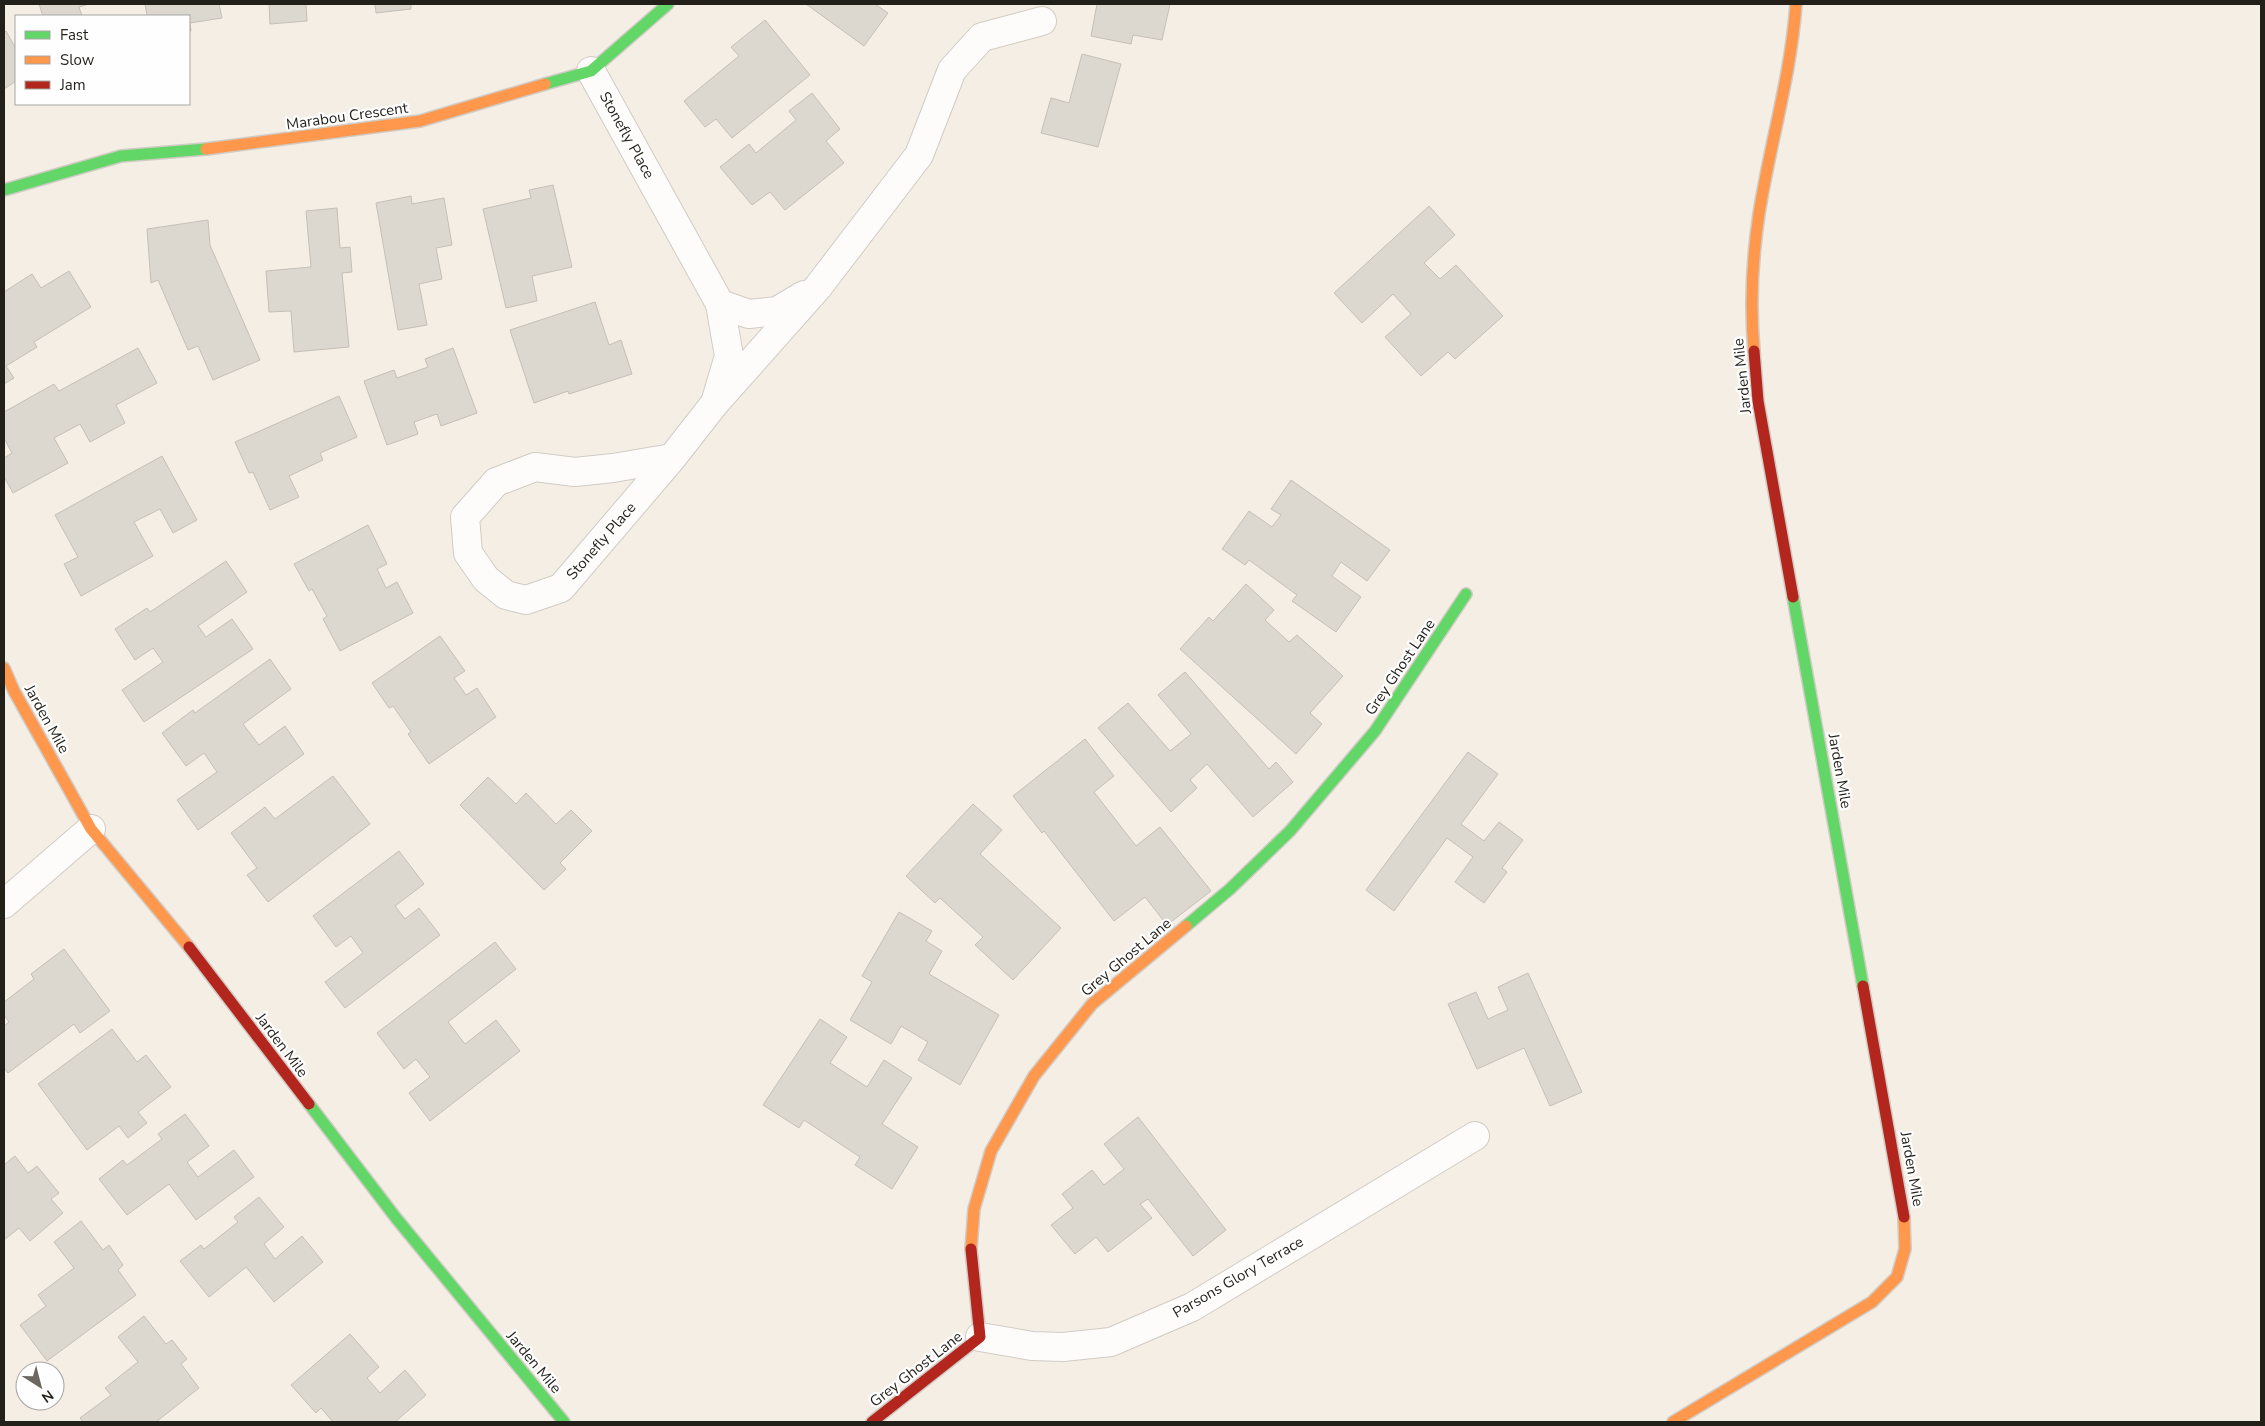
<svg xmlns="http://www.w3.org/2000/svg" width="2265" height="1426" font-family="'Nunito Sans',sans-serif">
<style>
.building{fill:#dcd7cf;stroke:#c5bfb8}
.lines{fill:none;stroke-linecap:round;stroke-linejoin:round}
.street-casing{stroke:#d0cbc4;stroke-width:30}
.fast-casing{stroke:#d0cbc4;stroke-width:14}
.slow-casing{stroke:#d0cbc4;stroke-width:14}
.jam-casing{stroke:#d0cbc4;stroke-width:14}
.street{stroke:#fefcfb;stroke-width:28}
.fast{stroke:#63d668;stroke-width:11}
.slow{stroke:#ff974d;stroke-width:11}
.jam{stroke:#b3261e;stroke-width:11}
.labels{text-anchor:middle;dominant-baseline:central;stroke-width:4.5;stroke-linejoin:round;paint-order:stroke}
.street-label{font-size:15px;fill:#231f19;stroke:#fefefe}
</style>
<rect width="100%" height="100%" fill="#f5eee5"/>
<g class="building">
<polygon points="39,4 89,4 79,7 82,16 43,16"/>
<polygon points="145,4 219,4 222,18 190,23 191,31 189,32 189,16 147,16"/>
<polygon points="269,4 306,4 307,21 270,24"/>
<polygon points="375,4 411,4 411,9 376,13"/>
<polygon points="806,4 875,4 888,13 864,46"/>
<polygon points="1097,4 1170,4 1162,40 1133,35 1131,44 1091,36"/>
<polygon points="765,20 810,75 732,138 716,119 705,127 684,101 739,56 731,47"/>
<polygon points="6,31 16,49 16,81 4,89 4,33"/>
<polygon points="1082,54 1121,64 1098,147 1041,133 1051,98 1069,103"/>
<polygon points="812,93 840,129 826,141 844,163 785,210 770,192 752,205 720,167 749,144 756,153 796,120 789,111"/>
<polygon points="553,185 572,267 532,276 537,301 506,308 483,209 531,198 529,190"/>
<polygon points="411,196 412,204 444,198 452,245 436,248 442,279 419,284 427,325 398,330 376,203"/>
<polygon points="1429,206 1455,235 1424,263 1440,279 1456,265 1503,316 1455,359 1448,352 1421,376 1385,337 1411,314 1393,294 1362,323 1334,293"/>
<polygon points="337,208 340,248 350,247 352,272 342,273 349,347 294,352 291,311 269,312 266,271 311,267 306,211"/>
<polygon points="208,220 210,245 260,360 213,380 198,346 188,350 158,280 151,283 147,229"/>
<polygon points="69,271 91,307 34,342 37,347 6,366 14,378 4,384 4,292 32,274 41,288"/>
<polygon points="595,302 609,345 621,340 632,374 569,394 568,391 534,403 510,330"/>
<polygon points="138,348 157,383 116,405 125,423 90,442 80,424 54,438 68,463 13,493 4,477 4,458 12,453 4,438 4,412 54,384 59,391"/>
<polygon points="453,348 477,413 441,426 437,414 414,422 418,434 387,445 364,381 394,370 397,378 428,367 425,359"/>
<polygon points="339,396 357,437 320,453 323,460 289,476 299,497 270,510 253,472 249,473 235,442"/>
<polygon points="162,456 197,520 173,533 160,509 134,522 153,556 81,596 64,564 78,557 55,515"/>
<polygon points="1291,480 1390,550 1367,581 1341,562 1332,576 1361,597 1336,632 1292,601 1297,595 1249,560 1245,565 1222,549 1249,511 1272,527 1281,515 1271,509"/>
<polygon points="368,525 387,564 377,569 386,588 397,582 413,613 340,651 323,619 327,616 312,589 309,591 294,564"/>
<polygon points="226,561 247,592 198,626 206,637 232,619 253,649 144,722 122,690 163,662 153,648 135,660 115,629 147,608 150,612"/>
<polygon points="1246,584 1274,610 1265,620 1289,642 1297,635 1343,676 1310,713 1322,724 1296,754 1180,649 1209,617 1213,621"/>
<polygon points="440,636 465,671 454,678 466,695 477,688 496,717 429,764 408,734 411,732 393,706 389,708 372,683"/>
<polygon points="270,659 291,689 243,724 259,745 285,726 304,754 198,830 177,800 217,772 204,753 186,766 162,733 193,710 195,713"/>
<polygon points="1185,672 1269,769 1276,762 1293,782 1253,817 1207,764 1190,780 1197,788 1171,812 1098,728 1128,703 1170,751 1191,734 1158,695"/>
<polygon points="1085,739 1114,776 1094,792 1136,846 1160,827 1211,891 1167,925 1145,897 1114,921 1044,831 1042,833 1013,796"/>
<polygon points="1468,752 1498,774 1461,824 1484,841 1499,822 1523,840 1502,868 1507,872 1484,903 1455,882 1473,857 1447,838 1394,911 1366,890"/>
<polygon points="333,776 370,824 268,902 247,875 257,868 231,833 265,807 275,819"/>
<polygon points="488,777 516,804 526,793 556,824 571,810 592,831 560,863 566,869 544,890 460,805"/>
<polygon points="973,804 1002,830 980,854 1061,928 1013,980 975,945 983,937 940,898 935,903 906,876"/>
<polygon points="399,851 424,884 395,906 405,919 419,908 440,935 345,1008 325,982 363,953 351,936 336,947 313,916"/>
<polygon points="899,912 932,931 926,941 942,951 929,974 999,1015 960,1085 918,1060 928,1042 901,1026 891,1044 850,1020 872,982 862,976"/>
<polygon points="495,942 516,969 448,1022 465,1044 496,1020 520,1051 430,1121 409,1093 430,1077 416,1059 404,1069 377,1033"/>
<polygon points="64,949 110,1011 80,1033 74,1024 8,1073 4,1068 4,1026 9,1022 4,1015 4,1002 34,979 31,974"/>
<polygon points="1528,973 1582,1092 1550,1106 1524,1048 1477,1069 1448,1004 1476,992 1488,1019 1508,1010 1498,987"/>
<polygon points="820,1019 847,1037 830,1063 867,1087 884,1060 912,1078 882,1124 918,1147 892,1189 855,1165 860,1157 804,1120 799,1128 763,1105"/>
<polygon points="112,1029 137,1062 146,1055 171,1087 138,1112 147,1123 128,1138 119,1126 87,1150 38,1084"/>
<polygon points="185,1114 209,1146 187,1162 198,1177 234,1150 254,1177 196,1220 169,1184 127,1215 99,1179 123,1160 127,1165 162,1139 158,1134"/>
<polygon points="1138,1117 1226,1230 1193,1256 1148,1199 1140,1204 1152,1218 1108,1252 1096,1237 1075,1254 1051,1225 1073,1208 1062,1194 1092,1170 1104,1185 1124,1169 1104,1144"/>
<polygon points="15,1156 28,1173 37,1166 59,1193 51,1199 63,1213 30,1241 19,1228 4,1240 4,1165"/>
<polygon points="259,1197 284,1227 264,1244 275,1259 302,1236 323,1262 274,1302 246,1267 209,1297 180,1261 201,1245 204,1249 238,1222 234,1217"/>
<polygon points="81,1221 103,1250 109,1245 123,1265 118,1270 136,1295 47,1361 20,1325 46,1306 38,1295 74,1268 54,1242"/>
<polygon points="144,1316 166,1344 172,1340 187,1359 181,1364 199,1388 156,1422 83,1422 80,1418 111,1395 105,1388 138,1362 118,1337"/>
<polygon points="350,1334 379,1367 367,1378 380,1393 405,1370 426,1395 395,1422 333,1422 321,1408 316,1413 291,1385"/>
</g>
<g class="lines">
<defs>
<g id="street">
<polyline points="591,71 720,304 749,314 777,311 804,295"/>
<polyline points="720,304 729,356 715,403 818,287 919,155 952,70 982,37 1042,21"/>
<polyline points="672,458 613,468 575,472 535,467 496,482 465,517 468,553 486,579 506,595 526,600 561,588 672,458 715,403"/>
<polyline points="4,904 91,829"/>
<polyline points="980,1337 1032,1346 1063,1347 1111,1342 1192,1307 1475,1136"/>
</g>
<g id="fast">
<polyline points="545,84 591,71 668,4"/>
<polyline points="4,190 121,156 206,149"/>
<polyline points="1793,597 1863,986"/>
<polyline points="1186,926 1230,889 1290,831 1375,731 1466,594"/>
<polyline points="309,1104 396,1218 564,1422"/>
</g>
<g id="slow">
<polyline points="206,149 420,121 545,84"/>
<path d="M1754 351C1750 305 1752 260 1759 214 1770 144 1791 75 1796 4"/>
<polyline points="4,668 14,691 91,829 189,947"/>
<polyline points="971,1249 974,1209 991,1151 1034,1076 1092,1004 1186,926"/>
<polyline points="1673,1422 1872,1302 1897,1277 1905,1249 1904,1217"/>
</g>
<g id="jam">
<polyline points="1754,351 1758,401 1793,597"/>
<polyline points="189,947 309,1104"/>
<polyline points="1863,986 1904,1217"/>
<polyline points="872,1422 980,1337 971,1249"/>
</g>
</defs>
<use href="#street" class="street-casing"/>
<use href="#fast" class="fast-casing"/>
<use href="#slow" class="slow-casing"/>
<use href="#jam" class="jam-casing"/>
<use href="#street" class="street"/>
<use href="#fast" class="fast"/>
<use href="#slow" class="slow"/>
<use href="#jam" class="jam"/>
</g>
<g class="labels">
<g class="street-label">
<text transform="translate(347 116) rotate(-8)">Marabou Crescent</text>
<text transform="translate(627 135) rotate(61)">Stonefly Place</text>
<text transform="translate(1742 376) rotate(-96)">Jarden Mile</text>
<text transform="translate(601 541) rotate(-49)">Stonefly Place</text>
<text transform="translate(1400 667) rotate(-56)">Grey Ghost Lane</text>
<text transform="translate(47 719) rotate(61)">Jarden Mile</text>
<text transform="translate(1840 771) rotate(80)">Jarden Mile</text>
<text transform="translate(1126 957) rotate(-40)">Grey Ghost Lane</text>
<text transform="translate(282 1045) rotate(53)">Jarden Mile</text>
<text transform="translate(1912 1169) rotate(80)">Jarden Mile</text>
<text transform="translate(1238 1277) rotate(-30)">Parsons Glory Terrace</text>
<text transform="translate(534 1362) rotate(50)">Jarden Mile</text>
<text transform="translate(916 1369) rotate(-38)">Grey Ghost Lane</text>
</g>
</g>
<rect width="2265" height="1426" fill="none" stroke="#231f19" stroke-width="10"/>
<rect x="15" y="15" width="175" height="90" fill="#fefefe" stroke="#a6a5a2"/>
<rect x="25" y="31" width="25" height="8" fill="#63d668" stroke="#a6a5a2"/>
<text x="60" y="40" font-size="15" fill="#231f19">Fast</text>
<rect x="25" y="56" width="25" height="8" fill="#ff974d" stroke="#a6a5a2"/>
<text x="60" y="65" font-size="15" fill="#231f19">Slow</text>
<rect x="25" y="81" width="25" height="8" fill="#b3261e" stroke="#a6a5a2"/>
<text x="60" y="90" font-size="15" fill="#231f19">Jam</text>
<g transform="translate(40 1386) rotate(144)"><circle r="24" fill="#fefefe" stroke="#a6a5a2"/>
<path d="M0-4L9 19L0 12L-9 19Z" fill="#6c6760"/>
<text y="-8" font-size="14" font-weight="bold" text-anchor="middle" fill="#231f19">N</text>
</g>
</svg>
